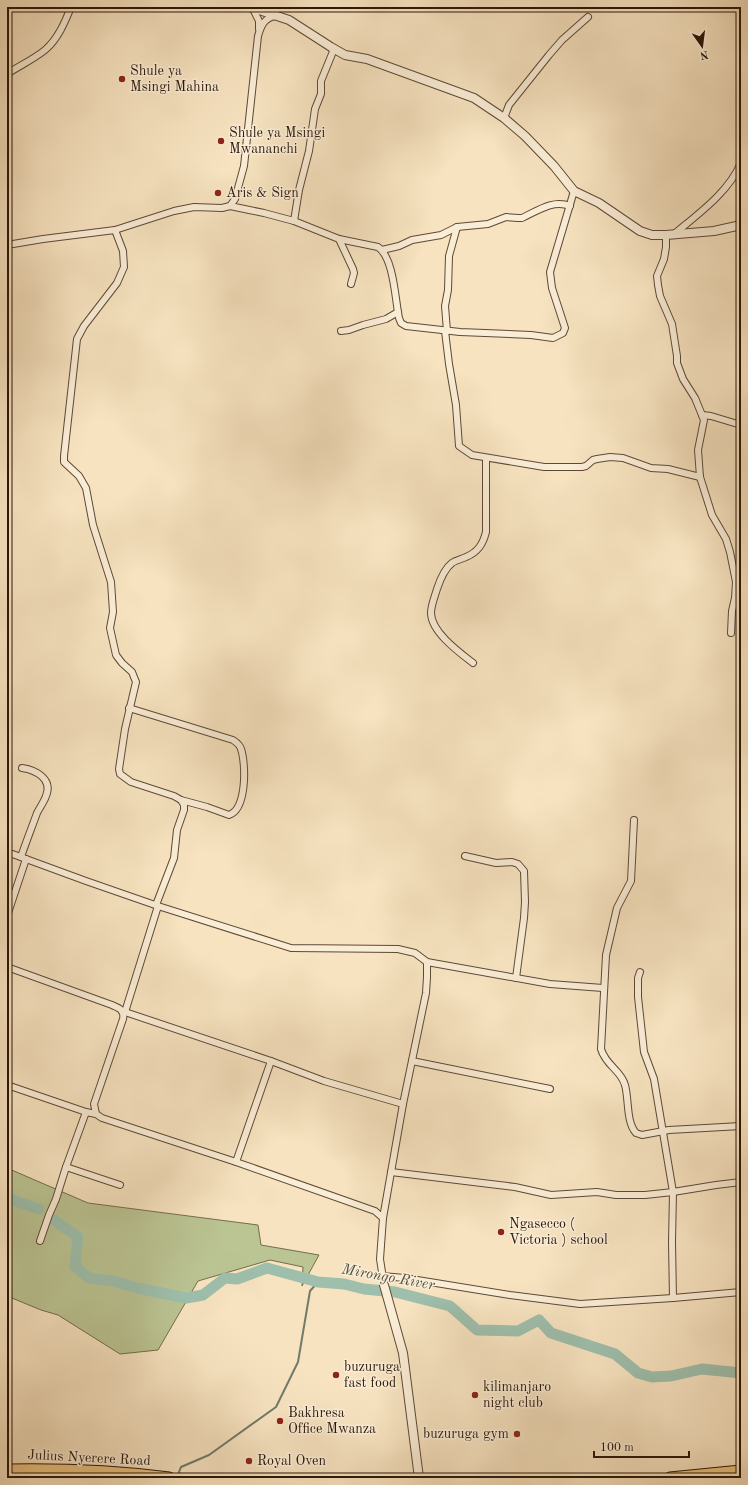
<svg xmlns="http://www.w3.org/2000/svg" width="748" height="1485" font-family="'Old Standard TT',serif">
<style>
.green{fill:#bbc493;stroke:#736d4d}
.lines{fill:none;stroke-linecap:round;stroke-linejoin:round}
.stream{stroke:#707b6a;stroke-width:2}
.river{stroke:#9ebfac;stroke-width:11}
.minor-casing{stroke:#5e4935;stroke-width:8}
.tertiary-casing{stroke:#5e4935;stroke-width:10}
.trunk-casing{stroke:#2b1607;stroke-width:13}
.minor{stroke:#faedd6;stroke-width:6}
.tertiary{stroke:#faedd6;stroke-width:8}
.trunk{stroke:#ecc280;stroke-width:11}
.poi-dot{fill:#8f2418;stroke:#faedd6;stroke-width:1.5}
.labels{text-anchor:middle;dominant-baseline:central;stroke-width:3;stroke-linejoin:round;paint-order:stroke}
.poi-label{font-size:14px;fill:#2b1607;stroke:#faedd6;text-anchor:start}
.street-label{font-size:14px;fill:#2b1607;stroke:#faedd6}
.water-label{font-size:15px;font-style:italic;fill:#535141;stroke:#faedd6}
</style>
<rect width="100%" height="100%" fill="#f7e3c0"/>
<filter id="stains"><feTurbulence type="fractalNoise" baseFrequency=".005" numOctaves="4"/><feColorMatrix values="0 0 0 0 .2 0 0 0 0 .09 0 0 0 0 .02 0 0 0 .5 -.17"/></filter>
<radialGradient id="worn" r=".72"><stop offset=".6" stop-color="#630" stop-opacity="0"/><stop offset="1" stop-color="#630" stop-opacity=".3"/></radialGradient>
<polygon class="green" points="7,1168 88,1203 258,1225 261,1245 319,1255 302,1286 303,1267 270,1260 198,1281 158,1350 120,1354 58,1315 41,1310 7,1296"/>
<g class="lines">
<g class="stream">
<polyline points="738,1461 741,1459"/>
<polyline points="182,1478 179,1472 181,1467 209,1455 276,1407 298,1362 310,1291 318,1282"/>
</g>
<g class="river">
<polyline points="7,1197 18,1202 39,1209"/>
<polyline points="54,1220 78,1237 75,1266 89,1278 113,1281 137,1288 186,1298 203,1295 225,1278 237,1279 267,1268 318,1282 344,1284 364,1289 395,1292 450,1306 477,1330 518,1331 539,1320 551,1333 615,1354 638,1373 652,1377 671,1376 702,1369 741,1373"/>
</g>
<defs>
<g id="minor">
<polyline points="252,7 259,21 259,29"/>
<path d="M7 74C19 66 34 59 45 50 58 39 65 22 71 7"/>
<polyline points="504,118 509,105 549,55 562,40 588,17"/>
<path d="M230 206 264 213 294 221 339 239 378 247C394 258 395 299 399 318L401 323 406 326 460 332 531 335 553 338 563 333 565 328 552 288 550 272 574 191"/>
<polyline points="294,221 299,190 309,151 315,109 321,94 321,81 334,49"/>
<polyline points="115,230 123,251 124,267 117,283 84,326 77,339 64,456 64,462 79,476 86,488 93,525 111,582 113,612 110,628 116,655 122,663 132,672 136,682 125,729 119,769 120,774 131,782 174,796 181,800 184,805 184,810 177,830 174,858 156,905"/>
<polyline points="666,235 666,247 664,259 657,276 658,285 660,296 672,324 677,356 677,363 683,379 695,398 704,420 698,450 700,477 712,515 726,539 730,552 736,582 735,598 732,611 731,633"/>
<path d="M673 235C698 214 728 193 741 163"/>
<polyline points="339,239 353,269 354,273 351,284"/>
<path d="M7 245 43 239 115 230 174 211 194 207 222 208 230 206 235 199 244 166 258 36C261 26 264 18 275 16"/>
<path d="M382 250 399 246 412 240 441 235 457 227 488 224 506 217 518 218H522C537 211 553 199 570 206"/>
<polyline points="341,331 349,330 363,325 386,319 398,312"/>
<polyline points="445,331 449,364 456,405 459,446 472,455 544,467 582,467 586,466 593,460 597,459 610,457 623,458 651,468 668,469 700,477"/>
<polyline points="447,331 445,306 448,290 449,256 457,227"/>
<polyline points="702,415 711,416 741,425"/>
<path d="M473 663C460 653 431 632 431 613 431 605 435 596 437 589 440 580 444 569 452 563 456 560 462 559 466 557 478 552 483 544 486 532V458"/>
<path d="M129 708 233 740C236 742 240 745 241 749 246 764 247 809 229 815L207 807 181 800"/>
<path d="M634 820 631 881 617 908 606 955 601 1049C606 1066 621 1070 625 1085 629 1099 626 1122 636 1133L642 1135 669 1130 741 1126"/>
<polyline points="7,852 86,881 158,906 291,948 398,949 415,953 427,962 427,977 426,993 403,1104 383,1218"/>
<polyline points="465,856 496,863 512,862 518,864 524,871 525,902 524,918 516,978"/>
<path d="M21 857C26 842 32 827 37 813 40 807 44 802 46 796 53 779 36 770 22 768"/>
<polyline points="7,916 26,859"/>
<polyline points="427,962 550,984 603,988"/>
<path d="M7 967 112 1005C119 1008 125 1010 123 1019L94 1104 96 1114 102 1118 236 1162 375 1211 383 1218 380 1259 384 1285"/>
<polyline points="640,972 638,978 638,997 644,1052 654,1079 673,1192 672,1242 673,1298"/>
<polyline points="122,1011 271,1061 324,1081 403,1104"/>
<polyline points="125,1012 158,906"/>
<polyline points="412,1061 550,1089"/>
<polyline points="7,1085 86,1112 96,1114"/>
<polyline points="236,1162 271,1061"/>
<polyline points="66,1167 120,1185"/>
<polyline points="391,1172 515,1187 551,1195 597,1192 616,1195 645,1195 673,1192 716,1185 741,1182"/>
<polyline points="40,1241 49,1215 56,1199 66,1167 86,1112"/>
<polyline points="382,1276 405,1278 510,1295 580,1304 673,1298 741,1292"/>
</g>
<g id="tertiary">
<polyline points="250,7 289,20 331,47 345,55 367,59 474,98 504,118 525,136 554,166 574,191 599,203 640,231 652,235 666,235 714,231 741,225"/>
<polyline points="384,1285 403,1353 419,1478"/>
</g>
<g id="trunk">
<path d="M7 1470C62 1469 115 1471 169 1478"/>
<polyline points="670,1478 741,1471"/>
</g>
</defs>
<use href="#minor" class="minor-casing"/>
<use href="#tertiary" class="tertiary-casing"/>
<use href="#trunk" class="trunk-casing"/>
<use href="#minor" class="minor"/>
<use href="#tertiary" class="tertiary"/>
<use href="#trunk" class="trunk"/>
</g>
<g class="poi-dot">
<circle cx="122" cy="79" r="4"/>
<circle cx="221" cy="141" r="4"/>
<circle cx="218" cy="193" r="4"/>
<circle cx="501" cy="1232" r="4"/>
<circle cx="336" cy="1375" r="4"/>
<circle cx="475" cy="1395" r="4"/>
<circle cx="280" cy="1421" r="4"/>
<circle cx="517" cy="1434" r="4"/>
<circle cx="249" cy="1461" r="4"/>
</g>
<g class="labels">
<g class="poi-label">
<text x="130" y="71">Shule ya<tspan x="130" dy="16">Msingi Mahina</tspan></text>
<text x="229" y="133">Shule ya Msingi<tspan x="229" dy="16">Mwananchi</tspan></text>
<text x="226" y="193">Aris &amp; Sign</text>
<text x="509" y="1224">Ngasecco (<tspan x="509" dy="16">Victoria ) school</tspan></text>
<text x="344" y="1367">buzuruga<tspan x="344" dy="16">fast food</tspan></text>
<text x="483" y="1387">kilimanjaro<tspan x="483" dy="16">night club</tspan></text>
<text x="288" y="1413">Bakhresa<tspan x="288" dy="16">Office Mwanza</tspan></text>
<text x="509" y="1434" text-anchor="end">buzuruga gym</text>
<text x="257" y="1461">Royal Oven</text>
</g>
<g class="street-label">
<text transform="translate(89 1458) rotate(3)">Julius Nyerere Road</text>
</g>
<g class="water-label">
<text transform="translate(388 1278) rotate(10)">Mirongo River</text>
</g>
</g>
<rect width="748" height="1485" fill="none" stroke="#f7e3c0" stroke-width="24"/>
<rect x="8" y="8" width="732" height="1469" fill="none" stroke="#2b1607" stroke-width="2"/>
<rect x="12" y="12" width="724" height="1461" fill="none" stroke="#2b1607"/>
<g transform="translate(702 46) rotate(166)" stroke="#faedd6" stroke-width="3" paint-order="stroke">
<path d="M0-3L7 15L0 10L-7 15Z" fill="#2b1607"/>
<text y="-6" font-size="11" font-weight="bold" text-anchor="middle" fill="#2b1607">N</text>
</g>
<path d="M594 1451v6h95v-6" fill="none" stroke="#2b1607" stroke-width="2"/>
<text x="600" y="1451" font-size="12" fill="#2b1607" stroke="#faedd6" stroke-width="3" paint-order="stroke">100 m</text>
<rect width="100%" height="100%" filter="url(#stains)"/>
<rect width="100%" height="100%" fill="url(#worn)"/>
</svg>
